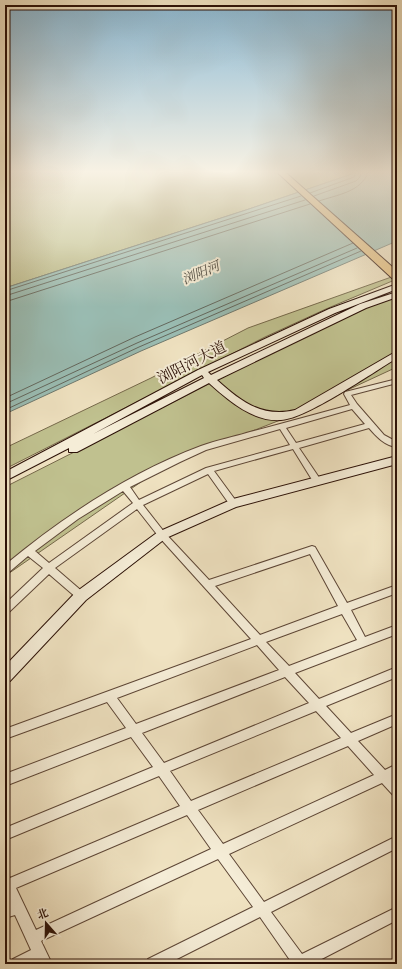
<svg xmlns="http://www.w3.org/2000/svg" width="402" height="969" font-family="'Libre Bodoni','Noto Serif SC',serif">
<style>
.green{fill:#c0c18f;stroke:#76694b}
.water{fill:#9abeb5;stroke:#6e796f}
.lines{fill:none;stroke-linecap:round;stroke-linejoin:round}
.shore{stroke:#63685e;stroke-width:1}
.street-casing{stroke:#5d4636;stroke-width:2}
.secondary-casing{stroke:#2c1107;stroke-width:2}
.highway-casing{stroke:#2c1107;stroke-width:2}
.street{fill:#f5edd7;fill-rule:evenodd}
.secondary{fill:#f5edd7;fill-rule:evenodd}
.highway{fill:#e8c281;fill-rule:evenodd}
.labels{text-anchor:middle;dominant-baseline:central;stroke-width:4;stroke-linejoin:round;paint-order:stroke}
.far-water-label{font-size:13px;font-style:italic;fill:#524e44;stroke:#f5edd7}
.street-label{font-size:15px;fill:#2c1107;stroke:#f5edd7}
</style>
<rect width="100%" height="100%" fill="#f0e3c2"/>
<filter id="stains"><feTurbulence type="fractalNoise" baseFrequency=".005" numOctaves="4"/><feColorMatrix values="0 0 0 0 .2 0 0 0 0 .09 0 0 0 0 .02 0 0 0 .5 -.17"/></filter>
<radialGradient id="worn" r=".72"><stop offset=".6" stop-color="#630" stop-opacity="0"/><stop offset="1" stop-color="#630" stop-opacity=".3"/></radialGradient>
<g class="green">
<polygon points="5,172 358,172 249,209 5,288"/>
<polygon points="397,275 397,279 326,309 265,337 5,469 5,448 151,378 248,328"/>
<polygon points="397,296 397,367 298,413 164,466 5,576 5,487 363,306"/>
</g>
<polygon class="water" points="358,172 397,172 397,241 141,351 5,414 5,288 249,209"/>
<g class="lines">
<g class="shore">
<polyline points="310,193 354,177 356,172"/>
<polyline points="314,196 356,181 360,177 361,172"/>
<path d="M319 201C336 195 362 192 368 172"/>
<polyline points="5,291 301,196"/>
<polyline points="5,296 305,200"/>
<polyline points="5,302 310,204"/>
<polyline points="5,398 135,337 353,243"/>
<polyline points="5,404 137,343 357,248"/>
<polyline points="5,410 139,347 361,251"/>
</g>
<defs>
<path id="street" d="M397 379V383L351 395 357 404 384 435 397 442V447C385 446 376 436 369 428L299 448 320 479 321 481 320 483H314L293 449 214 471 236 501 237 503 236 505H230L208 474 143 505 165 533 209 580 312 546 315 547 347 603 397 585V593L351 610 365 637 397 625V634L295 673 319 699 397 667V677L326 706 351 733 397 714V724L358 741 385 770 397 764V776L393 778 397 783V797L393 795 382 783 229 854 264 902 397 836V848L271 912 302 954 397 907V920L312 964H291L292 963 260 917 167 964H146L148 959 253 907 218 859 41 941 52 964H38L37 962 32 964H11L13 959 31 950 15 915 5 918V906L10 904 5 894V874L9 876 10 878 180 806 159 776 5 840V828L153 767 131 737 5 786V774L126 728 107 702 5 739V729L251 639 159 537 137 509 55 568 84 593 86 596 84 599 81 600 78 599 49 574 8 613 5 614V604L43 568 28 556 8 573 5 574V565C63 517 129 473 201 446 217 440 234 437 250 432 284 423 317 414 350 405L344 394 345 392ZM352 409 365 424 296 443 286 428ZM280 429 290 445 206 468 139 500 130 487 180 462 206 450ZM123 491 133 503 49 563 35 551 78 519ZM310 554 338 606 260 635 215 586ZM342 614 357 640 289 666 266 642ZM257 645 279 670 136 724 117 698ZM285 677 309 703 164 763 142 733ZM316 711 341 738 191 801 170 771ZM348 746 374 775 223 844 198 810ZM187 815 211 849 36 930 16 888Z"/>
<g id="secondary">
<path d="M397 284V289L335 313 208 372 211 375 360 304 397 292V297L366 308 217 380C240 401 262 418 295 410L397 351V358C372 373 306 419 281 420 253 422 229 401 209 383L77 452H69V448L5 481V472L198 370 329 309ZM202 375 204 378 93 434Z"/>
<polygon points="397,456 397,464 236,507 166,538 86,600 10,681 5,683 5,666 76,592 158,532 233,499"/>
</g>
<polygon id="highway" points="277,172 285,172 397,271 397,280 393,279"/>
</defs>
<use href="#street" class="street-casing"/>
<use href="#secondary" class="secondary-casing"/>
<use href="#highway" class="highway-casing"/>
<use href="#street" class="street"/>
<use href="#secondary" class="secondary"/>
<use href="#highway" class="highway"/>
</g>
<linearGradient id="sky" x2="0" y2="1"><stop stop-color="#89b8d4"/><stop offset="0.56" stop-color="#f8f2e4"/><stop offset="1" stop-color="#f8f2e4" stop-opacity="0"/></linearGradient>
<rect width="402" height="307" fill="url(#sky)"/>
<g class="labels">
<g class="far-water-label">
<text transform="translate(201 273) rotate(-23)">浏阳河</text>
</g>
<g class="street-label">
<text transform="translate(192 363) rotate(-27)">浏阳河大道</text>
</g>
</g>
<rect width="402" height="969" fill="none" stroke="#f0e3c2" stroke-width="20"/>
<rect x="6" y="6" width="390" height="957" fill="none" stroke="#2c1107" stroke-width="2"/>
<rect x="10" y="10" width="382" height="949" fill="none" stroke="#2c1107"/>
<g transform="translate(46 923) rotate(340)" stroke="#f5edd7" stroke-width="3" paint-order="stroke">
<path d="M0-3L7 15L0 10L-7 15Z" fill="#2c1107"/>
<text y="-6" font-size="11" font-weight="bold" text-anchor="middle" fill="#2c1107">北</text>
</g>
<rect width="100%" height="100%" filter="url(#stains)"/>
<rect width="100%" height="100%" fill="url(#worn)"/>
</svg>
